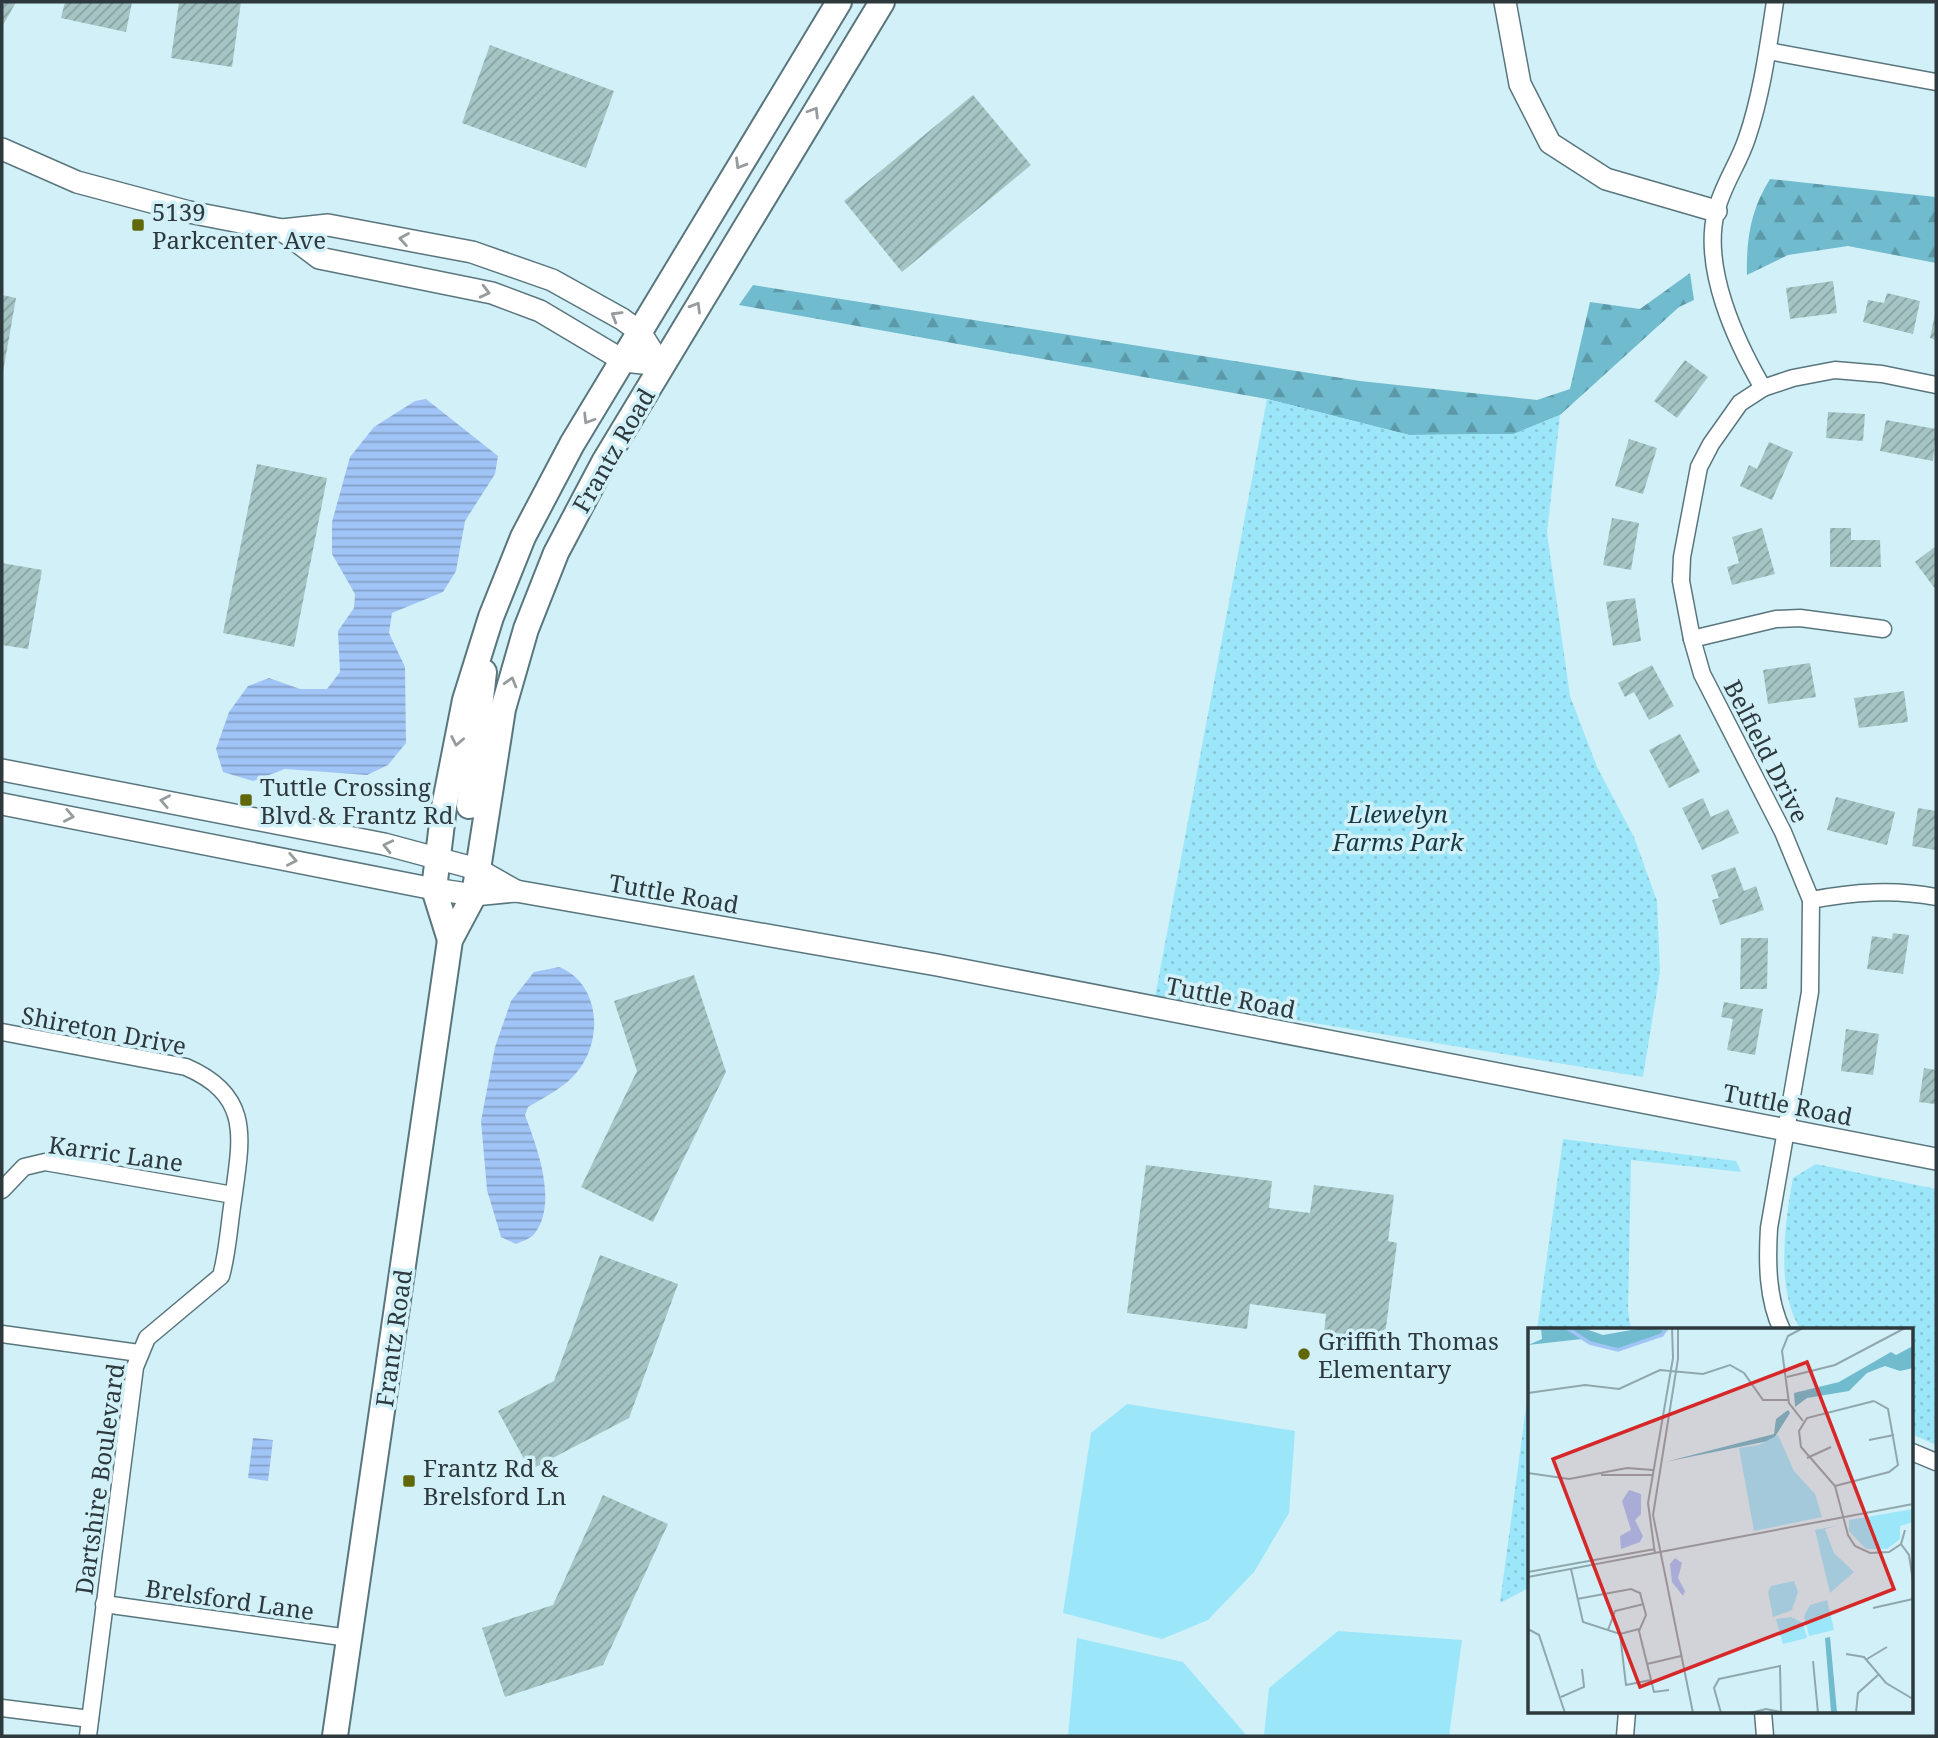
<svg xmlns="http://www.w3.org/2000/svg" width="1938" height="1738" font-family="'Noto Serif',serif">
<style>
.grass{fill:#9ce6f9}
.forest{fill:url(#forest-firs)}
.park{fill:url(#park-dots)}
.water{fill:url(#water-rules)}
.building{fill:url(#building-hatch)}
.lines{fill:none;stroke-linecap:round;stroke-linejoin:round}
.street-casing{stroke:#5a767d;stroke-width:19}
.secondary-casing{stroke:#5a767d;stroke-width:24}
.primary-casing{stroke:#5a767d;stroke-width:28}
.street{stroke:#fff;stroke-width:16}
.secondary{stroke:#fff;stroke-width:21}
.primary{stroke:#fff;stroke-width:24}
.oneway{stroke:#969c9e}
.poi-dot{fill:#606809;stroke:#d2f0f8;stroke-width:2.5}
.labels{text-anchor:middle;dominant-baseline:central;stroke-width:7;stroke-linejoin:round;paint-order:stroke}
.poi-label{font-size:24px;fill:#2d393d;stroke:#d2f0f8;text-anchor:start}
.street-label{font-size:24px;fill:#2d393d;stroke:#d2f0f8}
.park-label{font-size:24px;font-style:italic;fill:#153942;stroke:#d2f0f8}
.inset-river{fill:none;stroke:#a0c4f5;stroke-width:3.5}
.inset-road{fill:none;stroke:#90a7ad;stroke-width:2}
.view{fill:#d62828;fill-opacity:0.15;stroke:#d62828;stroke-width:3.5}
.inset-edge{fill:none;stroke:#2d393d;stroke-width:3.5}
</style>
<defs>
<pattern id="forest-firs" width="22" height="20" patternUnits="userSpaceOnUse" patternTransform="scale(1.75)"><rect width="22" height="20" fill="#70bbce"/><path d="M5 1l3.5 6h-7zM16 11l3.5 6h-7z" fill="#5c99a8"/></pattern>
<pattern id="park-dots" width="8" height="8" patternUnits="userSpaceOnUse" patternTransform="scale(1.75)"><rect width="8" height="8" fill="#9ce6f9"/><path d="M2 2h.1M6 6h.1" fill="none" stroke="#87c6d6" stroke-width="1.8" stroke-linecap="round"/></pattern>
<pattern id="water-rules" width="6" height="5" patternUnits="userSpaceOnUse" patternTransform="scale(1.75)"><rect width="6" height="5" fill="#a0c4f5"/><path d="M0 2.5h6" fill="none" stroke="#83a0c8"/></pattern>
<pattern id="building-hatch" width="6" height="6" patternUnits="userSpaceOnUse" patternTransform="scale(1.75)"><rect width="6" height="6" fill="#a5c5c4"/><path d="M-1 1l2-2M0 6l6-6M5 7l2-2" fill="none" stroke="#87a1a0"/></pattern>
</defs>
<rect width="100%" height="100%" fill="#d2f0f8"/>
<g class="grass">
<polygon points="1127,1404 1295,1431 1289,1513 1254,1572 1208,1620 1162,1639 1063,1613 1091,1433"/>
<polygon points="1338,1631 1462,1640 1449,1736 1264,1736 1269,1688"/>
<polygon points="1077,1638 1183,1662 1247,1736 1068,1736"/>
</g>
<g class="forest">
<path d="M1770 179 1936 197V263L1848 246 1788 255 1747 275C1746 239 1751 209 1770 179Z"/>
<polygon points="1690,273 1694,300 1679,307 1560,415 1514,434 1409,435 1267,399 739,305 753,285 1360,381 1537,400 1570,389 1590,302 1640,309"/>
</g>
<g class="park">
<polygon points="1267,399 1409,435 1514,434 1560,415 1547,533 1570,696 1597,767 1634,837 1657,901 1660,972 1643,1077 1155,997"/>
<polygon points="1563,1139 1736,1161 1741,1172 1631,1160 1628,1310 1631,1330 1537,1330"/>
<path d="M1816 1164 1936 1189V1445L1912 1434V1330H1801C1775 1291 1785 1222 1793 1178Z"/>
<polygon points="1530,1377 1530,1587 1500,1603"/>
</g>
<g class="water">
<polygon points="426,399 498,456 495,474 465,521 456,571 443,592 392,613 389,633 405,667 406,743 388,765 367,775 285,769 253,781 223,772 216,749 229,712 248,686 269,678 300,689 327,689 340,672 338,631 354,608 355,594 332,554 332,522 350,457 374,427 415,401"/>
<path d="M559 967C600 983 604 1040 577 1072 565 1087 545 1097 528 1107L525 1115C537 1147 558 1202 535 1233 531 1239 522 1241 516 1244L501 1237 487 1190 481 1121 495 1047 511 1001 534 972Z"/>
<polygon points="253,1438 273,1440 268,1481 248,1478"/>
</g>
<g class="building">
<polygon points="2,2 16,2 2,27"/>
<polygon points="65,2 132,2 126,32 61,18"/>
<polygon points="179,2 241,2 232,67 171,58"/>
<polygon points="490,45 614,91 586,168 462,123"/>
<polygon points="973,95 1031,165 902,272 844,201"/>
<polygon points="1833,281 1837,313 1790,319 1786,288"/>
<polygon points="1887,293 1920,301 1913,334 1863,322 1868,300 1884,303"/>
<polygon points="2,295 16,298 3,372 2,372"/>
<polygon points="1935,314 1936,314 1936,340 1930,338"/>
<polygon points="1685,360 1708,377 1677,418 1654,401"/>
<polygon points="1828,412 1865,414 1863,441 1826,438"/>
<polygon points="1886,420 1936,429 1933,461 1880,451"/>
<polygon points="1629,439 1657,448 1643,494 1615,486"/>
<polygon points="1769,442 1793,452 1772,500 1740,486 1749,465 1757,469"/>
<polygon points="257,464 327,478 294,647 223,633"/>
<polygon points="1612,518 1639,523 1631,570 1603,565"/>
<polygon points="1762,528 1775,574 1732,585 1727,567 1739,563 1732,537"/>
<polygon points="1830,528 1851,528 1851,540 1880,540 1881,567 1830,567"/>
<polygon points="1936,546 1936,590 1915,562"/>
<polygon points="2,563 42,570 28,649 2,645"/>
<polygon points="1635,598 1641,641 1613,646 1606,602"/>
<polygon points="1810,663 1816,697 1768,704 1763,670"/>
<polygon points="1652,665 1674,706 1649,720 1634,692 1625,697 1618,683"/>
<polygon points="1904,691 1908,722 1859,728 1854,698"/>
<polygon points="1680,734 1700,772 1669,788 1649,750"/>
<polygon points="1836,797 1895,812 1887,845 1827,830"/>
<polygon points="1703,798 1711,817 1728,809 1739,833 1702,850 1682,808"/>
<polygon points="1918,808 1936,811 1936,850 1912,846"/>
<polygon points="1735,867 1744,891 1756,886 1764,910 1720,925 1712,900 1719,898 1711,875"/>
<polygon points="1893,933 1909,935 1903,974 1867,969 1872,936 1892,939"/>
<polygon points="1741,938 1768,938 1767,989 1740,989"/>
<polygon points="694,975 726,1072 653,1222 581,1187 637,1071 614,1001"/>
<polygon points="1724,1002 1763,1009 1755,1055 1727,1050 1733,1019 1721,1017"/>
<polygon points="1846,1029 1879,1034 1873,1075 1841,1071"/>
<polygon points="1924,1068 1936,1070 1935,1104 1919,1102"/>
<polygon points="1146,1165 1272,1181 1269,1208 1310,1213 1314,1185 1394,1195 1388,1241 1397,1243 1383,1350 1323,1342 1326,1314 1250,1304 1247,1329 1127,1313"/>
<polygon points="600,1255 678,1284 629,1418 530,1470 498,1411 554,1381"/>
<polygon points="603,1495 668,1524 603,1665 505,1697 482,1628 553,1605"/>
</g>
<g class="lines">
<defs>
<g id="street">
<polyline points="1768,51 1936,82"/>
<path d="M1763 388C1735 340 1702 268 1716 212 1722 186 1739 163 1747 138 1762 94 1768 47 1775 2"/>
<polyline points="1692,639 1776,619 1800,618 1883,629"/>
<path d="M1811 900C1854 892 1893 889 1936 897"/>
<path d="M2 1032 186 1067C253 1096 241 1139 233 1200 229 1225 228 1251 221 1276L147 1338 135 1367 88 1736"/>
<polyline points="2,1190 24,1167 45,1162 233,1195"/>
<path d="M1782 1330C1767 1299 1767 1261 1769 1228L1810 992 1811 900 1783 832 1702 674 1692 639 1681 581 1682 557 1699 467 1711 444 1740 403 1763 388 1793 378 1835 370 1882 374 1936 385"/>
<polyline points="2,1334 139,1353"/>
<polyline points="1912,1452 1936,1462"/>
<polyline points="104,1604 349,1638"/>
<polyline points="2,1708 90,1719"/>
<polyline points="1763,1712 1765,1736"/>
<polyline points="1625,1736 1627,1712"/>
</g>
<g id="secondary">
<polyline points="1505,2 1520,84 1550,143 1606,179 1716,211"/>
<polyline points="2,149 77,182 189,212 282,230 328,225 472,252 552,280 622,319 640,332 661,365"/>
<polyline points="282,230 319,258 492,293 540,311 624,361 661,365"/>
<polyline points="2,770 384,844 477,869 516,891"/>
<polyline points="2,804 434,889 474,895 516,891 937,965 1936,1159"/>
</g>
<g id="primary">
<polyline points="469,806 484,672"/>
<polyline points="450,940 434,889 444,807 465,700 491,617 523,537 572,444 839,2"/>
<polyline points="335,1736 450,940 474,895 503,709 526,629 556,553 604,462 882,2"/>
</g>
</defs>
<use href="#street" class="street-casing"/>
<use href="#secondary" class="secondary-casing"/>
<use href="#primary" class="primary-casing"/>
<use href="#street" class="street"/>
<use href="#secondary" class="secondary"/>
<use href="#primary" class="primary"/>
</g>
<defs><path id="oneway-chevron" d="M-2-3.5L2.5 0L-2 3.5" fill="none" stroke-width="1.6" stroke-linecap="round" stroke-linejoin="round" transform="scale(1.75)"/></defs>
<g class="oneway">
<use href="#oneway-chevron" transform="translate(814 112) rotate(-58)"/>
<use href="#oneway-chevron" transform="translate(740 164) rotate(121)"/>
<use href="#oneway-chevron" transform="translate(404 239) rotate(-170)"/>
<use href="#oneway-chevron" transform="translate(485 292) rotate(14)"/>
<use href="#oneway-chevron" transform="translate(696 307) rotate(-59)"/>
<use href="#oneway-chevron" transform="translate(616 316) rotate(-149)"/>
<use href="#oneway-chevron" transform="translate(588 419) rotate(122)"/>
<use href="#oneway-chevron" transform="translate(511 682) rotate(-74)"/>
<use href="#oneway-chevron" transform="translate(457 741) rotate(101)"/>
<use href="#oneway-chevron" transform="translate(165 801) rotate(-169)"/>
<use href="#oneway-chevron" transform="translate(69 816) rotate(11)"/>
<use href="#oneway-chevron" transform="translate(388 846) rotate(-167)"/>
<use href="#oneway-chevron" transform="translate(292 860) rotate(11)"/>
</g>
<g class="poi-dot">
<rect x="131" y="218" width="14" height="14" rx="3.5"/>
<rect x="239" y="793" width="14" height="14" rx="3.5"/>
<circle cx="1304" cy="1354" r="7"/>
<rect x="402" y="1474" width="14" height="14" rx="3.5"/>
</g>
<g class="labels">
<g class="poi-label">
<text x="152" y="211">5139<tspan x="152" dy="28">Parkcenter Ave</tspan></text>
<text x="260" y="786">Tuttle Crossing<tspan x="260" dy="28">Blvd &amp; Frantz Rd</tspan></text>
<text x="1318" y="1340">Griffith Thomas<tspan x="1318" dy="28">Elementary</tspan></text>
<text x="423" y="1467">Frantz Rd &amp;<tspan x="423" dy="28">Brelsford Ln</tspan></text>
</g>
<g class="street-label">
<text transform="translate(613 450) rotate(-60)">Frantz Road</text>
<text transform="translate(1767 751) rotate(63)">Belfield Drive</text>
<text transform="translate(674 893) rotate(10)">Tuttle Road</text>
<text transform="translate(1231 997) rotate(11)">Tuttle Road</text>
<text transform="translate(104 1030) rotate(11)">Shireton Drive</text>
<text transform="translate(1788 1104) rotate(11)">Tuttle Road</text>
<text transform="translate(116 1153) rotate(8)">Karric Lane</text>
<text transform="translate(393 1338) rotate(-82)">Frantz Road</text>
<text transform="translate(99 1479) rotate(-82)">Dartshire Boulevard</text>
<text transform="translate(230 1599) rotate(8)">Brelsford Lane</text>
</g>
<g class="park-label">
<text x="1398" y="813">Llewelyn<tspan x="1398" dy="28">Farms Park</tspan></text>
</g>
</g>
<g transform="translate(1528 1328)">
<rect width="385" height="385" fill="#d2f0f8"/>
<path d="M266 253 270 264 264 282 245 289 240 264 243 258ZM299 272 306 302 281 308 276 288 282 277ZM263 289 275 295 279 310 255 316 248 291Z" fill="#9ce6f9"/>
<path d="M13 0H55L75 7 115 0 140 3 88 23 54 11 0 17 14 11ZM385 18V40L372 43 357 38 339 45 321 63 279 70 267 79 266 65 311 54 363 24 368 27ZM260 82 262 85 245 112 137 134 246 106 248 91ZM302 309 309 384V385L303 384 297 310Z" fill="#70bbce"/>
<path d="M250 107 266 143 287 166 294 189 226 203 211 120 231 117ZM385 181V194L372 198V211L359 221H338L321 203V192ZM312 197 297 201 306 225 326 244 302 265 287 202Z" fill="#9ce6f9"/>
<path d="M101 162 113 166V186L107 192 115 208 112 214 93 221 92 208 103 202 94 173ZM147 230 154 235 150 250 157 263 155 268 144 254 142 236Z" fill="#a0c4f5"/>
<path class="inset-river" d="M39 0 62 15 90 22 134 7 139 0"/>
<path class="inset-road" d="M150 0V31L125 187 165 385M259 49 307 37 377 0M0 65 57 57 91 61 132 42 175 46 202 37 216 45 235 72H260M346 73 279 90 271 103 273 119 307 158 320 207 327 218 342 225 361 224 373 216 377 202M275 93 261 75 254 23 260 8 275 0M341 112 366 107M279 130 303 119M0 145 41 151 99 140 125 142M73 147H124M307 158 361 144 370 137 360 81 346 73M373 216 381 227 385 253M127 226 120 175 145 30 144 0M43 241 55 294 92 306 111 301M0 244 127 221M0 249 385 176M49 271 103 261 112 265 118 287 111 303 126 364 141 362M345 280 385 271M0 301 11 307 37 385M80 302 87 283 116 276M92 306 98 357 123 352M318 326 336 329 358 355 385 371M339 331 359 319M285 333 290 385M119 336 153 328M33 369 56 359 54 341M193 385 186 360 191 351 252 338 253 383M222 385 238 381 258 385M328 385 330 365 350 347"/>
<path class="view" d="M279 34 366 261 112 359 25 131Z"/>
<rect width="385" height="385" class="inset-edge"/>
</g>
<rect width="1938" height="1738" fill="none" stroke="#2d393d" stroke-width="7"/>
</svg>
